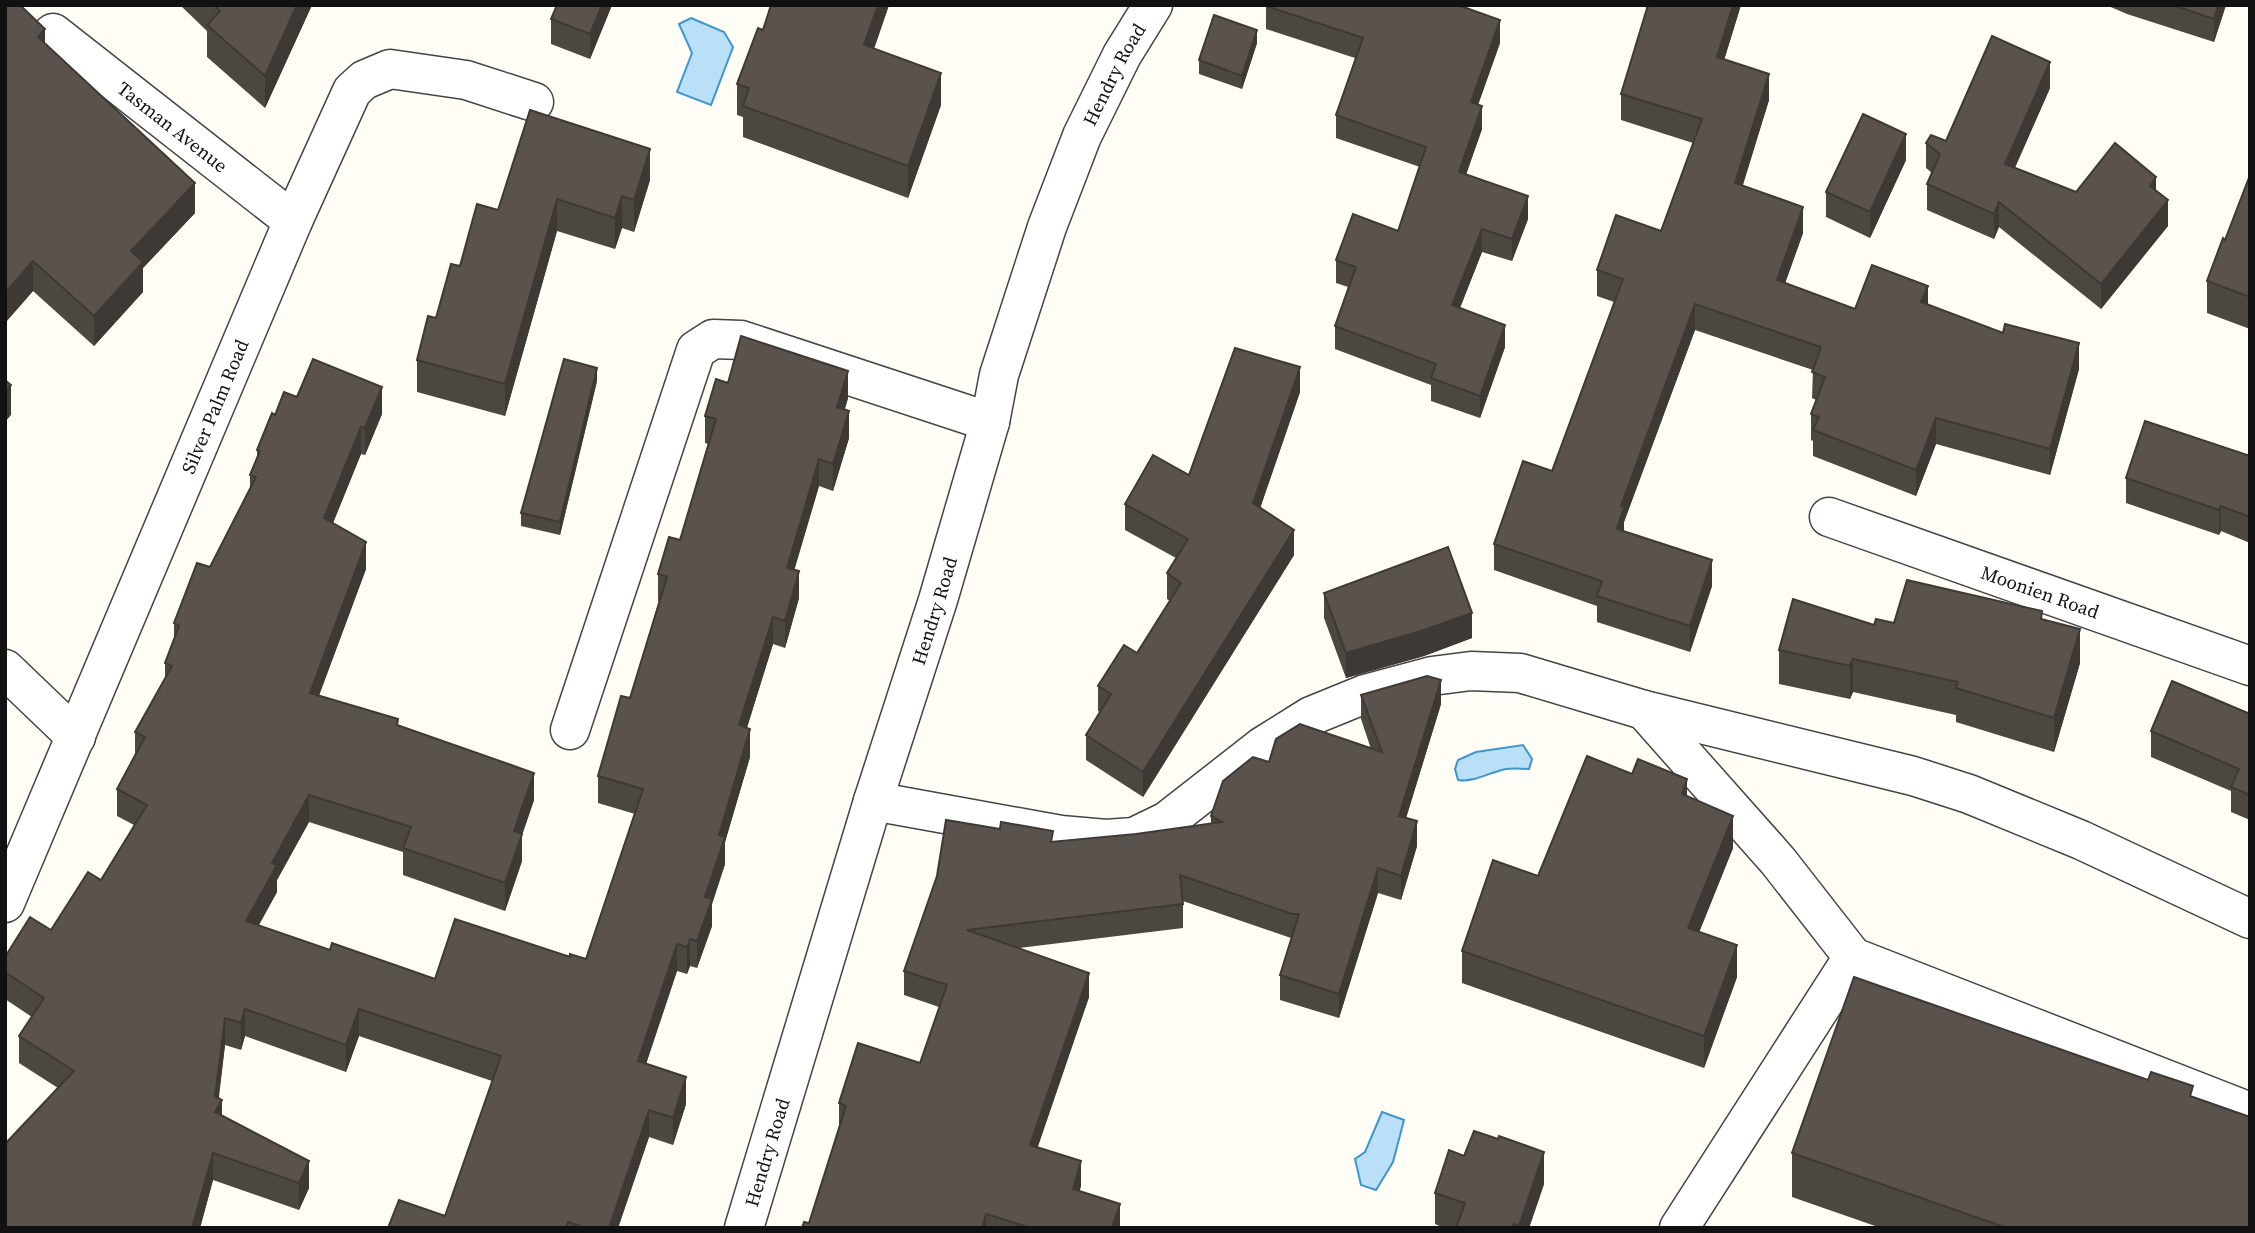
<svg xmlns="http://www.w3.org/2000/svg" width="2255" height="1233" font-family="'Source Serif 4',serif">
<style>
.water{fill:#b9e0f7;stroke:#3f96cf;stroke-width:2}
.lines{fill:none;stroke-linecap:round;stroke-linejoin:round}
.minor-casing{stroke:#444;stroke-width:41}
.minor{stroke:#fff;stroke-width:38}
.wall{fill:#4d4742}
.shaded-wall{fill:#3f3936}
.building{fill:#5a524d;stroke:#3f3936;stroke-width:2}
.labels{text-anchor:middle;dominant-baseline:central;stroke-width:7;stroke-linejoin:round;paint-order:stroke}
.street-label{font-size:19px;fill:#111;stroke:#fff}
</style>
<rect width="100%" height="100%" fill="#fffdf5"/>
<g class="water">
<polygon points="691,18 724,32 733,47 711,105 677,92 692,53 679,24"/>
<path d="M1523 745 1532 759 1529 769C1522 769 1514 768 1506 769 1490 772 1473 783 1458 780L1455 769 1458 760 1476 752Z"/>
<polygon points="1382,1112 1404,1120 1393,1162 1376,1190 1361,1185 1355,1159 1365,1152"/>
</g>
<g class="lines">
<defs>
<g id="minor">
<path id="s1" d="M53 33 293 221"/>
<path id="s2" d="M1829 517 2250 666"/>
<polyline points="5,669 76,737"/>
<polyline points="1644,710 1778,861 1853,957 2250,1112"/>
<polyline points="570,730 696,350 713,339 741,340 990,422"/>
<polyline points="873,801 1061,835 1106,839 1134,837 1167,821 1263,746 1311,716 1365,694 1432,676 1471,671 1520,673 1644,710 1913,776 1969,794 2081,840 2250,919"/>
<path id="s3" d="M5 903 293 221 352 91 364 80 390 69 466 80 534 102"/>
<path id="s4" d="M744 1228 873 801 938 600 990 422 999 375 1047 227 1082 136 1122 55 1153 5"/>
<polyline points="1679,1228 1853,957"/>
</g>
</defs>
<use href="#minor" class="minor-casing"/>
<use href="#minor" class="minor"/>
</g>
<g class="wall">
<polygon points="180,5 312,5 265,108 207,57 207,31"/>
<polygon points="557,5 612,5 590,59 551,44 551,19"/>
<polygon points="771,5 889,5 874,49 941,105 908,198 743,137 743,117 737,115 737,84 763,30"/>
<polygon points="1266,5 1500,43 1478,104 1482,129 1466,174 1528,219 1512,261 1482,252 1460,308 1505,347 1480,418 1431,401 1431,385 1335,349 1335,326 1348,287 1336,283 1336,260 1398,231 1420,167 1336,138 1336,115 1355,58 1266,29"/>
<polygon points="1638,5 1741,5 1724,60 1769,100 1743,185 1803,233 1785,283 1855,309 1928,305 2079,369 2050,475 1936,444 1916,496 1813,456 1813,441 1811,440 1811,414 1816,400 1812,398 1813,370 1695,330 1624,522 1624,532 1712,586 1690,652 1597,622 1597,606 1494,570 1494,544 1552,471 1614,302 1597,296 1597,270 1661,231 1693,143 1621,120 1621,94 1648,8"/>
<polygon points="2106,5 2226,5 2214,42 2127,14"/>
<polygon points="1257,43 1242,89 1199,74 1199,60"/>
<polygon points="45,44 195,213 143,268 143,292 94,346 33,291 5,323"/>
<polygon points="2050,88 2015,168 2076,192 2156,191 2168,226 2101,309 1999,227 1994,239 1927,210 1927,184 1932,173 1926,168 1926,143 1946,141"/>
<polygon points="1906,160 1870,238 1826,217 1826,192"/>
<polygon points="2250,175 2250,329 2207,313 2207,281 2225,240"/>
<polygon points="650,180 634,232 622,228 615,249 557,231 505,416 417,392 417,360 436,318 460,266 498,210"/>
<polygon points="597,381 560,535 521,526 521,513"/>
<polygon points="728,383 848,398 845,409 849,438 833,491 819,486 794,570 799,598 785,648 773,644 747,728 750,757 725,842 725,864 712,904 712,926 697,968 690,966 687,974 677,971 646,1064 686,1104 673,1145 649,1137 618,1228 388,1228 445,1216 492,1081 359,1036 346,1072 245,1036 241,1050 225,1045 219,1097 222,1116 309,1188 299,1210 213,1180 200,1228 5,1228 58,1088 19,1063 19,1036 32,1017 5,999 5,957 51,930 101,880 134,825 117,816 117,789 135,754 135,732 165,678 165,663 174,640 174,623 210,567 250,489 250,475 257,459 257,450 275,415 297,397 382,414 365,455 361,454 333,523 366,569 319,695 398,726 534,800 522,835 522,861 505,911 403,875 403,852 309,822 277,880 277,892 259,925 330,950 435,979 570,957 586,959 635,814 598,803 598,776 630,698 659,601 658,601 658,574 680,540 708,444 705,443 705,416"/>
<polygon points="1300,392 1260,508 1294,555 1143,797 1086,760 1086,735 1100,712 1098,711 1098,686 1137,653 1170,601 1167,599 1167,573 1176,558 1125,530 1125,504 1189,475"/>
<polygon points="2250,456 2250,543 2221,531 2219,535 2126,503 2126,478"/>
<polygon points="1324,593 1472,638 1424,656 1346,678 1324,618"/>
<polygon points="2042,619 2080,663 2054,752 1956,722 1956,715 1853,692 1850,699 1779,684 1779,650 1894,623"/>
<polygon points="1361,695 1441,704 1406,818 1417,846 1401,900 1378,893 1339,1018 1280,1000 1280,975 1291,938 1183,901 1183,928 1019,948 1089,997 1037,1148 1081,1186 1079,1191 1120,1228 802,1228 809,1223 839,1128 839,1103 920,1063 939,1007 904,995 904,971 1000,829 1053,842 1136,834 1211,824 1211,816 1269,762 1371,749 1361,719"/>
<polygon points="2250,714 2250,820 2231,812 2231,791 2151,757 2151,731"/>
<polygon points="1687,796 1733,848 1699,932 1737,977 1704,1068 1462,983 1462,951 1538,876"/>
<polygon points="2193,1097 2250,1228 1881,1228 1792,1197 1792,1153"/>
<polygon points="1464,1156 1544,1184 1529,1228 1444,1228 1435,1224 1435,1193"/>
</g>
<g class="shaded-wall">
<polygon points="297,5 312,5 265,108 265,76"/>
<polygon points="602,5 612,5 590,59 590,34"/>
<polygon points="878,5 889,5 864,77 864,45"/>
<polygon points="1733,5 1741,5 1717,83 1717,57"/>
<polygon points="2218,5 2226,5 2214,42 2214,19"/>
<polygon points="1500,20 1500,43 1471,125 1471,102"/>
<polygon points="45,29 45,59 38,37"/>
<polygon points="1257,30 1257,43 1242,89 1242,76"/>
<polygon points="2050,62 2050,88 2005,189 2005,164"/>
<polygon points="941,73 941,105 908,198 908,166"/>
<polygon points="1769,74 1769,100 1735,209 1735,183"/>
<polygon points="1482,106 1482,129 1459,195 1459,172"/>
<polygon points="1906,134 1906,160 1870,238 1870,212"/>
<polygon points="650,149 650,180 634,232 634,200"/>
<polygon points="2156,177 2156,202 2150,186"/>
<polygon points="195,183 195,213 143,268 143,292 94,346 94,316 131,251"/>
<polygon points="622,196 622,228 615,249 615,218"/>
<polygon points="1528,196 1528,219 1512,261 1512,239"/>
<polygon points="557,199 557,231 505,416 505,384"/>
<polygon points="2168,200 2168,226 2101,309 2101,284"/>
<polygon points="1999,202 1999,227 1994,239 1994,214"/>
<polygon points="1803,207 1803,233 1777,306 1777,280"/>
<polygon points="1482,229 1482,252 1452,328 1452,305"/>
<polygon points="33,261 33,291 5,323 5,293"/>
<polygon points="1928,286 1928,312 1921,302"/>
<polygon points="1695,304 1695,330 1624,522 1624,533 1617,529 1621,506"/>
<polygon points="1505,325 1505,347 1480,418 1480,396"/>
<polygon points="2079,343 2079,369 2050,475 2050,449"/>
<polygon points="1300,367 1300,392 1253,529 1253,503"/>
<polygon points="597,368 597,381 560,535 560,522"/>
<polygon points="848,371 848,398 837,434 837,407"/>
<polygon points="11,385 11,415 5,422 5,392"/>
<polygon points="382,387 382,414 365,455 365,428"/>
<polygon points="849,411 849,438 833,491 833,464"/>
<polygon points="1936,418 1936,444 1916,496 1916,470"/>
<polygon points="361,427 361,454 324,545 324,518"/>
<polygon points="819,459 819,486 787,595 787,568"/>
<polygon points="2221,506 2221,531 2219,535 2219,510"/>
<polygon points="1294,530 1294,555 1143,797 1143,772"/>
<polygon points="366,542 366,569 310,720 310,693"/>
<polygon points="1712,560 1712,586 1690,652 1690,626"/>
<polygon points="799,571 799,598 785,648 785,621"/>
<polygon points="1472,613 1472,638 1424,656 1346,678 1346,653"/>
<polygon points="773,617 773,644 739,752 739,725"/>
<polygon points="2080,629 2080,663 2054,752 2054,718"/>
<polygon points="1853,659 1853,692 1850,699 1850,666"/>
<polygon points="1441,680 1441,704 1399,841 1399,816"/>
<polygon points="750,729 750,757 725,842 725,864 712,904 712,926 697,968 697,941 705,897 719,835"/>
<polygon points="534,773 534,800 522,835 522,861 505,911 505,883 514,831"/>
<polygon points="1687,779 1687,811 1682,794"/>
<polygon points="309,795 309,822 277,880 277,892 246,948 246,921 272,863"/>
<polygon points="1733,816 1733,848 1688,960 1688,928"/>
<polygon points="1417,821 1417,846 1401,900 1401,876"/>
<polygon points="1378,868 1378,893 1339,1018 1339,994"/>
<polygon points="690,939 690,966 687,974 687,947"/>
<polygon points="677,944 677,971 638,1088 638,1061"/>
<polygon points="1737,945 1737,977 1704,1068 1704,1036"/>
<polygon points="1089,973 1089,997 1030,1170 1030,1145"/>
<polygon points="245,1009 245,1036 241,1050 241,1023"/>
<polygon points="359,1009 359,1036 346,1072 346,1045"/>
<polygon points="225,1018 225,1045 217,1109 222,1100 222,1127 215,1139 215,1096"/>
<polygon points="686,1077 686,1104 673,1145 673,1118"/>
<polygon points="649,1110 649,1137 618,1228 609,1228"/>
<polygon points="1544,1152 1544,1184 1529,1228 1519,1228"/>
<polygon points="213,1153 213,1180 200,1228 192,1228"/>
<polygon points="309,1161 309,1188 299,1210 299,1183"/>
<polygon points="1081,1161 1081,1186 1073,1214 1073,1189"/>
<polygon points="1120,1204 1120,1228 1112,1228"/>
<polygon points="986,1214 986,1228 982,1228"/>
</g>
<g class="building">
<polygon points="5,5 20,5 45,29 38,37 195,183 131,251 143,262 94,316 33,261 5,293"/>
<polygon points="214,5 297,5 265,76 207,25 220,11"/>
<polygon points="557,5 602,5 590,34 551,19"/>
<polygon points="771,5 878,5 864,45 941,73 908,166 743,106 749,88 737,84 758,28 763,30"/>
<polygon points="1266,5 1458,5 1500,20 1471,102 1482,106 1459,172 1528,196 1512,239 1482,229 1452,305 1505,325 1480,396 1431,378 1436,364 1335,326 1356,267 1336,260 1353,214 1398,231 1426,147 1336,115 1363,38 1266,6"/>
<polygon points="1648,5 1733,5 1717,57 1769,74 1735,183 1803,207 1777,280 1855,309 1872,265 1928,286 1921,302 2003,333 2005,324 2079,343 2050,449 1936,418 1916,470 1813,430 1819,417 1811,414 1825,377 1812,372 1821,347 1695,304 1621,506 1624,507 1617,529 1712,560 1690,626 1597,596 1602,581 1494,544 1523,461 1552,471 1623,279 1597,270 1616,215 1661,231 1702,119 1621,94"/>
<polygon points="2172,5 2218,5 2214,19"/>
<polygon points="1214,15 1257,30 1242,76 1199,60"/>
<polygon points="1992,36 2050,62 2005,164 2076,192 2115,143 2156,177 2150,186 2168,200 2101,284 1999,202 1994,214 1927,184 1940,154 1926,143 1931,135 1946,141"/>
<polygon points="530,110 650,149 634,200 622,196 615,218 557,199 505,384 417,360 428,316 436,318 451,264 460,266 477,204 498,210"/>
<polygon points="1863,114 1906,134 1870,212 1826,192"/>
<polygon points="2250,175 2250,297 2207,281 2223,238 2225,240"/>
<polygon points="741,336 848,371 837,407 849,411 833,464 819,459 787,568 799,571 785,621 773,617 739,725 750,729 719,835 725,837 705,897 712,899 697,941 690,939 687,947 677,944 638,1061 686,1077 673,1118 649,1110 609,1228 586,1228 568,1222 566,1228 388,1228 399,1200 445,1216 501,1056 359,1009 346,1045 245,1009 241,1023 225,1018 215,1096 222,1100 215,1112 309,1161 299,1183 213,1153 192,1228 5,1228 5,1144 74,1071 19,1036 44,998 5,972 5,957 30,917 51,930 88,872 101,880 147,805 117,789 145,737 135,732 172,666 165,663 179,626 174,623 197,563 210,567 256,477 250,475 260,451 257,450 272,413 275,415 284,392 297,397 313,359 382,387 365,428 361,427 324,518 366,542 310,693 398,719 397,725 534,773 514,831 522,834 505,883 403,848 411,827 309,795 272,863 277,865 246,921 330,950 332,943 435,979 455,919 570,957 570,954 586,959 643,789 598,776 621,696 630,698 667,577 658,574 669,537 680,540 716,419 705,416 716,379 728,383"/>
<polygon points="1235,348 1300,367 1253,503 1294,530 1143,772 1086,735 1111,694 1098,686 1124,645 1137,653 1181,583 1167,573 1188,539 1125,504 1153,455 1189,475"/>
<polygon points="564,359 597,368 560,522 521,513"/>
<polygon points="5,380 11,385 5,392"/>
<polygon points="2145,421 2250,456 2250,517 2221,506 2219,510 2126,478"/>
<polygon points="1448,547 1472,613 1424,630 1346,653 1324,593"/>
<polygon points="1907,580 2042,611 2041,619 2080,629 2054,718 1956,688 1958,682 1853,659 1850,666 1779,650 1793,599 1874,625 1876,619 1894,623"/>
<polygon points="1427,676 1441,680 1399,816 1417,821 1401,876 1378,868 1339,994 1280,975 1299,914 1292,914 1180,875 1183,904 967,930 1089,973 1030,1145 1081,1161 1073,1189 1120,1204 1112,1228 1031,1228 986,1214 982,1228 802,1228 804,1222 809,1223 846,1106 839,1103 858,1043 920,1063 947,985 904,971 937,876 946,820 1000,829 1001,822 1053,831 1051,842 1136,834 1222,822 1211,816 1223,781 1253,757 1269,762 1276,739 1300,724 1382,752 1361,695"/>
<polygon points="2172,681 2250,714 2250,795 2231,787 2239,769 2151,731"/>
<polygon points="1587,756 1632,774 1638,759 1687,779 1682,794 1733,816 1688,928 1737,945 1704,1036 1462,951 1493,860 1538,876"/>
<polygon points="1854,977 2148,1080 2151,1072 2193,1086 2190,1096 2250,1117 2250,1228 2007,1228 1792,1153"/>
<polygon points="1474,1131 1498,1139 1499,1136 1544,1152 1519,1226 1514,1224 1513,1228 1456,1228 1465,1203 1435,1193 1449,1150 1464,1156"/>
</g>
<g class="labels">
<g class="street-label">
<text stroke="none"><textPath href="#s4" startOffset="1213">Hendry Road</textPath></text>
<text stroke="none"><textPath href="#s1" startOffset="152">Tasman Avenue</textPath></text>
<text stroke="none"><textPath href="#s3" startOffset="539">Silver Palm Road</textPath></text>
<text stroke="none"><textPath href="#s2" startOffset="224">Moonien Road</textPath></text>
<text stroke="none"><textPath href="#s4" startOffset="646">Hendry Road</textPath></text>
<text stroke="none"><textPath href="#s4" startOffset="79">Hendry Road</textPath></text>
</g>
</g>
<rect width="2255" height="1233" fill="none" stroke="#111111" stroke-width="14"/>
</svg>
